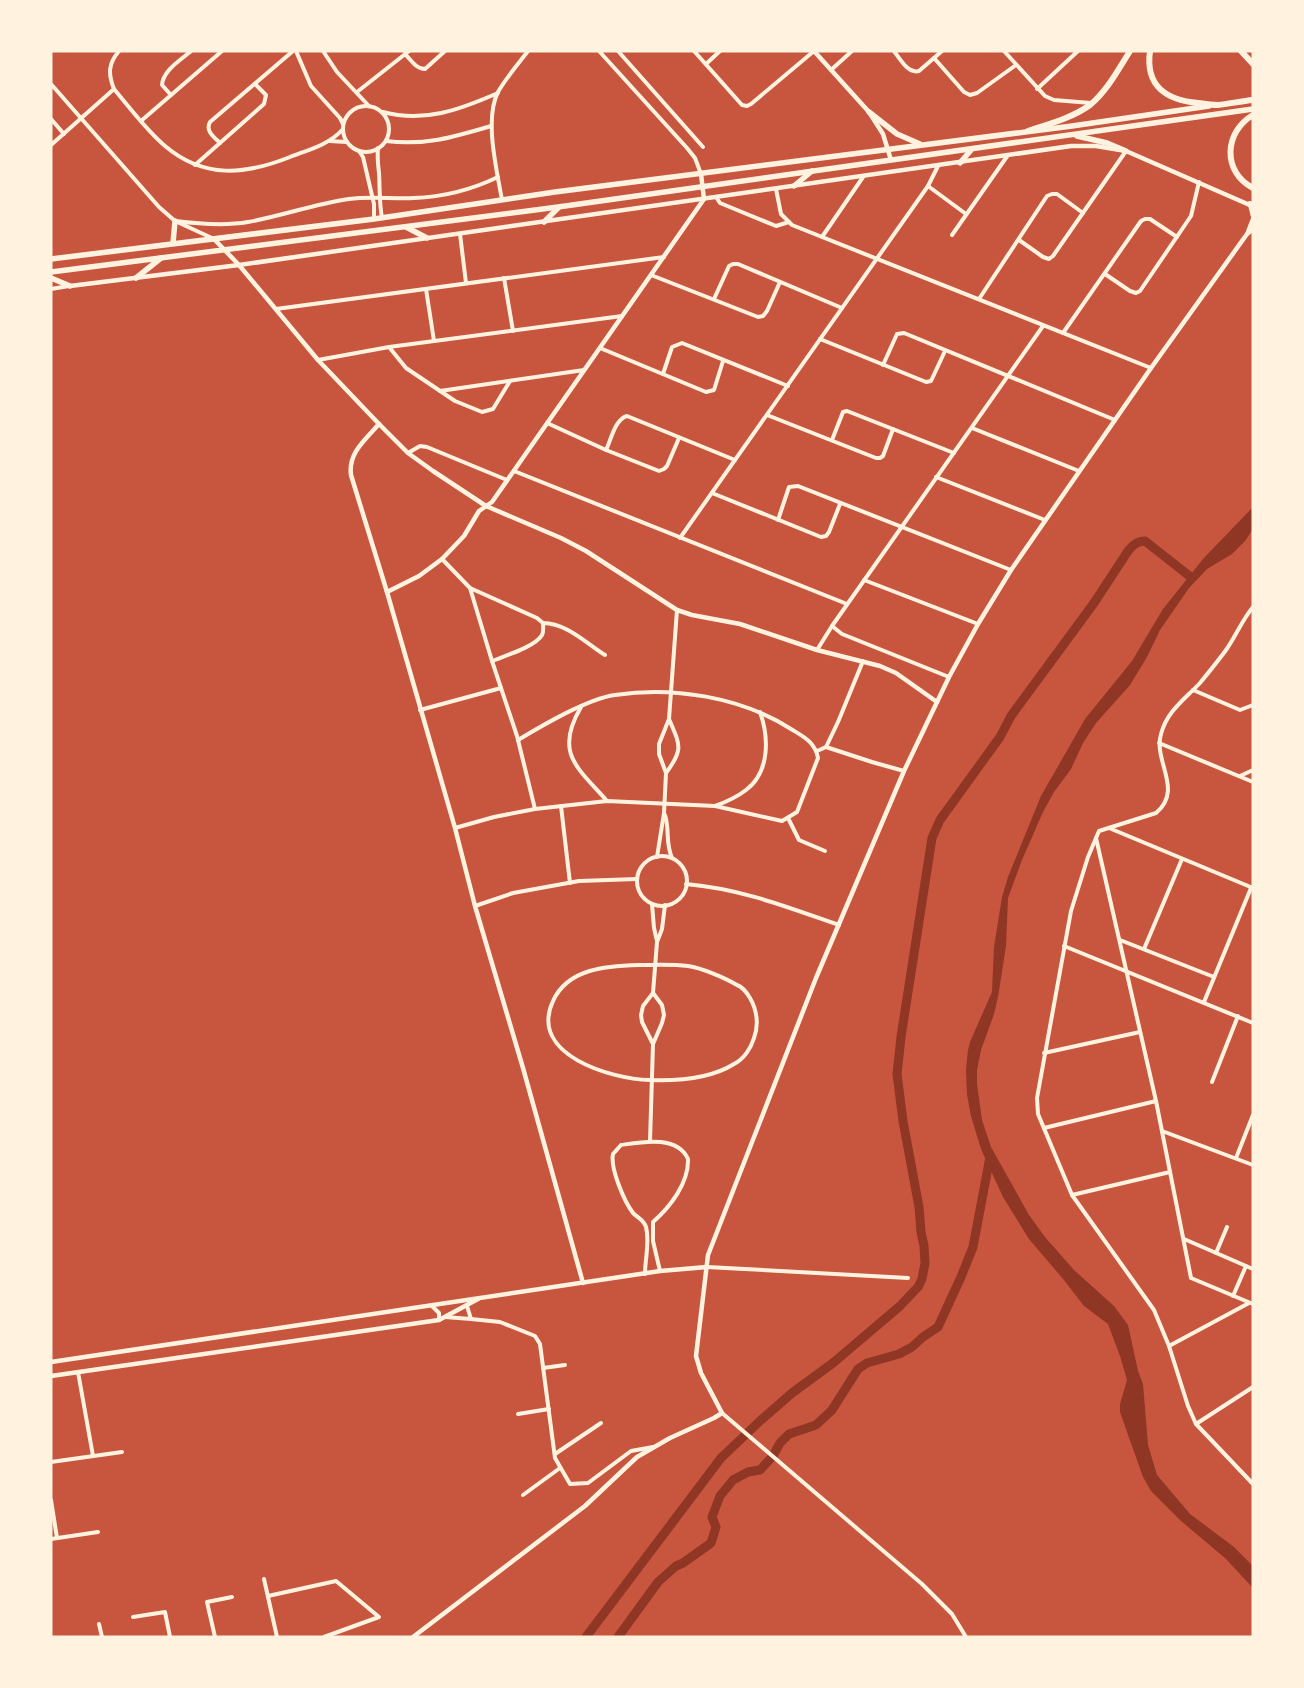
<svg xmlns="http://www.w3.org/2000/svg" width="1304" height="1688" font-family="'PT Sans',sans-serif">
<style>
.water{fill:#8f3625}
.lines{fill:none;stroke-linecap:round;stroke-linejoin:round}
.canal{stroke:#8f3625;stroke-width:9}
.minor{stroke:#fff3e0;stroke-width:4}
.tertiary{stroke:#fff3e0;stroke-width:4.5}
.primary{stroke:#fff3e0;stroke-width:5.5}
.trunk{stroke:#fff3e0;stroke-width:6}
</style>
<rect width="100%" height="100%" fill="#c8553d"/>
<polygon class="water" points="1253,507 1253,529 1245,541 1232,554 1207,569 1189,588 1160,630 1147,657 1130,685 1096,723 1083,743 1071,769 1054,792 1043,812 1022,860 1008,898 1006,946 998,997 994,1014 981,1050 977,1070 977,1084 982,1120 991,1147 1029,1215 1045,1237 1074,1270 1114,1306 1128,1325 1138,1371 1143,1384 1148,1445 1157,1475 1190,1514 1234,1547 1250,1563 1253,1567 1253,1588 1226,1559 1180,1520 1151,1491 1143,1477 1120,1412 1120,1404 1127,1380 1120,1356 1108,1324 1084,1306 1064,1280 1029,1239 1003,1197 981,1149 971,1116 967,1095 966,1070 968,1050 970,1042 992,992 994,947 1002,897 1008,877 1041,796 1085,719 1132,661 1163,609 1203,559"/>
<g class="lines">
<g class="canal">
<path d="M586 1637 721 1458 761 1420 792 1393 833 1363 900 1306 918 1287 922 1279 925 1263 924 1246 921 1232 919 1207 903 1121 897 1074 901 1037 932 838 940 820 1000 737 1011 716 1094 603 1128 551C1133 545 1137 541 1145 541L1192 578"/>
<polyline points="618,1637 658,1582 676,1566 683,1563 711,1543 716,1527 712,1517 720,1496 733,1480 748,1472 760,1470 773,1456 780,1443 789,1434 816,1425 832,1410 858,1369 867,1363 899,1354 912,1347 923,1337 938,1327 961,1277 973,1247 990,1157"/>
</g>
<g class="minor">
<path d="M119 51C108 64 108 74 114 89 129 107 148 132 165 146 204 179 245 175 290 157 308 150 329 145 343 129"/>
<polyline points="296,51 311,86 340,118 343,124"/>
<polyline points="323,51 337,72 368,105"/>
<polyline points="599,51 687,148 695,158 701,174"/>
<polyline points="618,51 703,147"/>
<polyline points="694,51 742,105 747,106 751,104 814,51"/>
<path d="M894 51C900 59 908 74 919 71L942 51"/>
<polyline points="1004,51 1045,96 1054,100 1091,103"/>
<path d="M405 54C411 60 416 69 425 69L445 51"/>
<polyline points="934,58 964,92 970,95 977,93 1016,65"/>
<polyline points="706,64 720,51"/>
<polyline points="831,70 852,51"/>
<polyline points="51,84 159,207 175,221 212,238"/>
<polyline points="1037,89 1078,51"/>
<polyline points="357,92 409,51"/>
<path d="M171 95 162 85C163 70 181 60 191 51"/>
<circle cx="366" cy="129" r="23"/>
<path d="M383 112C424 123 459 110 498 93"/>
<polyline points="51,119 64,134"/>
<polyline points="141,121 222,51"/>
<polyline points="329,141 347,142"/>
<path d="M386 141C425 146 454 137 491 126"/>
<path d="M220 143C214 137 205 131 210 122L293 51"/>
<polyline points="51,145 114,89"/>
<path d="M378 148C377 157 378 164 379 173 380 188 379 202 382 218"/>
<polyline points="359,151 363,157 374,204 374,219"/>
<polyline points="195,165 264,104 266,95 255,84"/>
<polyline points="928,186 966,214"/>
<polyline points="776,189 781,214 792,225 1151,368"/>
<polyline points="716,197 720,203 776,226 789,222"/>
<path d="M502 200C497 171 484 119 498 92 506 78 518 64 528 51"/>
<path d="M175 221C199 224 225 226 248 222 282 216 314 204 349 199 370 196 392 199 414 198 444 197 471 190 498 177"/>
<polyline points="460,234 466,283"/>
<polyline points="952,235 1008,155"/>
<polyline points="822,237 863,177"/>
<polyline points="1019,240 1043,257 1049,259 1053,256 1126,151"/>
<polyline points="1105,274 1130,291 1136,293 1140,291 1191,216 1199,182"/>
<polyline points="651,275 758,317 763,316 767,311 780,282"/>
<polyline points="504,278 513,331"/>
<polyline points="51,289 69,286"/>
<polyline points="426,289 434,341"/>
<polyline points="714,299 729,266 733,264 738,264 842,308"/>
<polyline points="979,299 1047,196 1052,194 1057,194 1083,213"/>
<polyline points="276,309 664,257"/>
<polyline points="1063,333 1141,221 1145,219 1150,219 1177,237"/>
<polyline points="820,339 926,382 931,381 945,351"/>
<polyline points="389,347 406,368 455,401 482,412 493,409 510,381"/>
<polyline points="600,348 706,392 714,390 723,361"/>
<polyline points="318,360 389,347 622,316"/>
<polyline points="883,365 897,334 904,333 1115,420"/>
<polyline points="663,374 672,347 682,343 788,386"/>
<polyline points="440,391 584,370"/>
<polyline points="767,415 876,458 880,458 883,456 893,429"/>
<polyline points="547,423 606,450 659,471 664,469 667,466 679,438"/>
<polyline points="972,428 1079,471"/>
<polyline points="832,440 843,412 847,411 954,453"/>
<path d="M606 450C611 440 615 419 627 416L735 460"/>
<polyline points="408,453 420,446 427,447 507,480"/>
<polyline points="514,471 847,604"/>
<polyline points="936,477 1045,520"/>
<polyline points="712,493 821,537 826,536 829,532 840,504"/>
<polyline points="778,520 789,487 798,486 1011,570"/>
<polyline points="680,538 928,186 938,166"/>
<path d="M442 559 470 588 537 618 543 623C566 623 586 643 605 655"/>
<polyline points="864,580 978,624"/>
<polyline points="470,588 492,661 517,736 535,809"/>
<path d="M1253 607C1242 620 1236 636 1226 650 1218 661 1209 672 1200 683 1185 699 1167 711 1161 734 1153 762 1184 789 1156 813L1099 831 1088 857 1071 911 1037 1098 1038 1114 1072 1195 1154 1310 1169 1346 1188 1406 1196 1424 1253 1484"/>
<polyline points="832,626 842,634 949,677"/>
<polyline points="817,650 832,626 1043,326"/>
<path d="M492 661C504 656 535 647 542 635 544 631 543 627 543 623"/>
<polyline points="1193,690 1240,710 1253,705"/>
<path d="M581 707C554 753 577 767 607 801"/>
<polyline points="420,710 501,688"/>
<polyline points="1159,743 1253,782"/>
<polyline points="826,747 872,762 904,771"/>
<polyline points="817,751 826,747 838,722 863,661"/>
<path d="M666 773C684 749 680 745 669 719"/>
<polyline points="1240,776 1253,770"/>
<polyline points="561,806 570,883"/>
<path d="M715 806C726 802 737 797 746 790 770 772 769 737 760 712"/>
<path d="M665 815C670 831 665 842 672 858"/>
<polyline points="788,818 799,840 825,851"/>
<path d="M455 828 494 817 535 809 607 801 715 806 782 821 797 812 818 758C815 742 804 737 791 729 741 697 673 686 615 695 587 699 543 725 518 740"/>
<polyline points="1109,828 1253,888"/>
<polyline points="1096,838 1156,1101 1191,1278 1253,1304"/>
<circle cx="662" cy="881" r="25"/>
<polyline points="657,857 664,813 666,773 659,754 659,744 669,719 677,610"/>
<path d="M686 884C742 889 787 907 839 925"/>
<polyline points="652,904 654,928 657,941"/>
<polyline points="475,906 513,893 579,881 637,879"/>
<polyline points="1120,940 1214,977"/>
<polyline points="1064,946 1253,1023"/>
<polyline points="1144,949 1182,859"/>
<path d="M639 965C655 965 672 964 688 966 702 968 725 978 737 985 743 987 747 993 750 998 757 1010 759 1025 754 1038 751 1048 744 1059 734 1064 710 1079 677 1081 650 1080 611 1079 528 1055 553 1001 568 968 607 966 639 965Z"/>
<polyline points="1204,1002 1251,888"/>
<polyline points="653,1044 642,1022 641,1015 643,1006 653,993 657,942 662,929 665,905"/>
<polyline points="1044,1053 1140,1032"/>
<polyline points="1212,1082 1238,1016"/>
<polyline points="1044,1128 1156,1101"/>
<polyline points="1162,1131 1253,1165"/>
<polyline points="650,1141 653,1044 662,1023 664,1015 662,1005 653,993"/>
<polyline points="1236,1158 1253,1115"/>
<polyline points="1072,1195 1170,1172"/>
<polyline points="1184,1239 1253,1269"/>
<polyline points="1216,1253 1227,1227"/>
<polyline points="707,1267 908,1278"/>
<path d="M645 1274C645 1259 650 1242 646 1227 644 1220 638 1218 633 1213 624 1201 610 1168 613 1154L621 1145C642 1142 677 1135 688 1159 689 1183 670 1207 653 1222V1241L660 1271"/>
<polyline points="1233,1296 1246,1266"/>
<polyline points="431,1305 439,1313 439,1320"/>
<polyline points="445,1317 471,1319 467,1306"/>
<polyline points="471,1319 500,1322 535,1336 540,1344 555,1458 570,1484 588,1483 631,1451 653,1447"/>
<polyline points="1169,1346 1249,1303"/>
<polyline points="543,1368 565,1365"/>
<polyline points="78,1372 93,1456"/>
<polyline points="722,1413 922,1584 952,1614 966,1637"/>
<polyline points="518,1414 549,1409"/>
<polyline points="1196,1424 1253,1387"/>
<polyline points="555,1454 601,1423"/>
<polyline points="51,1462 122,1452"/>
<polyline points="523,1495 560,1468"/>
<polyline points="51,1500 57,1538"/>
<polyline points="51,1539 98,1532"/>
<polyline points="264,1579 277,1637"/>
<polyline points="268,1596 336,1581 379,1617 324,1637"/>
<polyline points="133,1617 165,1612 170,1637"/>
<polyline points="99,1624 102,1637"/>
<polyline points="215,1637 207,1602 232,1597"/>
</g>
<g class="tertiary">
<polyline points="814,51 869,112 883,134 891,160"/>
<polyline points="701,174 704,199"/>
<polyline points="1250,204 1253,216"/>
<polyline points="1248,232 1253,219"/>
<polyline points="214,239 239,265 318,360 379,424 408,453 433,471 486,506 561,538 586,551 677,610 692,615 740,624 817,650 880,666 896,673 937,702"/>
<polyline points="70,286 239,265 1071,146 1096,146 1126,151 1252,206"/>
<path d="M379 424C365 440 348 453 351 475L387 592 455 828 475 906 523 1068 583 1283"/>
<polyline points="387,592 419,576 442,559 464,536 479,511 492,502 704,199"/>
<polyline points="51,1362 660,1271 707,1267"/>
<polyline points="51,1376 439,1320 478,1299"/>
<polyline points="413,1637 585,1506 637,1457 670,1438 714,1418 722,1413 701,1373 696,1356 708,1255 816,978 904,771 949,677 978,624 1011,570 1151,368 1247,234 1253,229"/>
</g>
<g class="primary">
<polyline points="869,112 897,134 920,144"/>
<polyline points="1077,136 1107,143 1126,151"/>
<polyline points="960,163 971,150"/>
<polyline points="794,186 812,171"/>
<polyline points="544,222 558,208"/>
<polyline points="406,227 427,238"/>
<polyline points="173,243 175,221"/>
<polyline points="51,259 374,219 555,192 1072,126 1209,106"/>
<polyline points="51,272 558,207 1253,109"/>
<polyline points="51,278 70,286"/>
<polyline points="136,278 161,258"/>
</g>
<g class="trunk">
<path d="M1150 51C1145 87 1167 100 1198 103 1205 104 1212 105 1218 105 1229 104 1241 101 1253 100"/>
<polyline points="1241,51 1253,64"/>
<path d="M1253 115C1224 132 1222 172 1253 188"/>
<path d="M1028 131C1049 124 1072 118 1090 105 1107 91 1118 70 1130 51"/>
<polyline points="1250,204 1253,205"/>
</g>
</g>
<rect width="1304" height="1688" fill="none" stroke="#fff3e0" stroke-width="105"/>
</svg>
